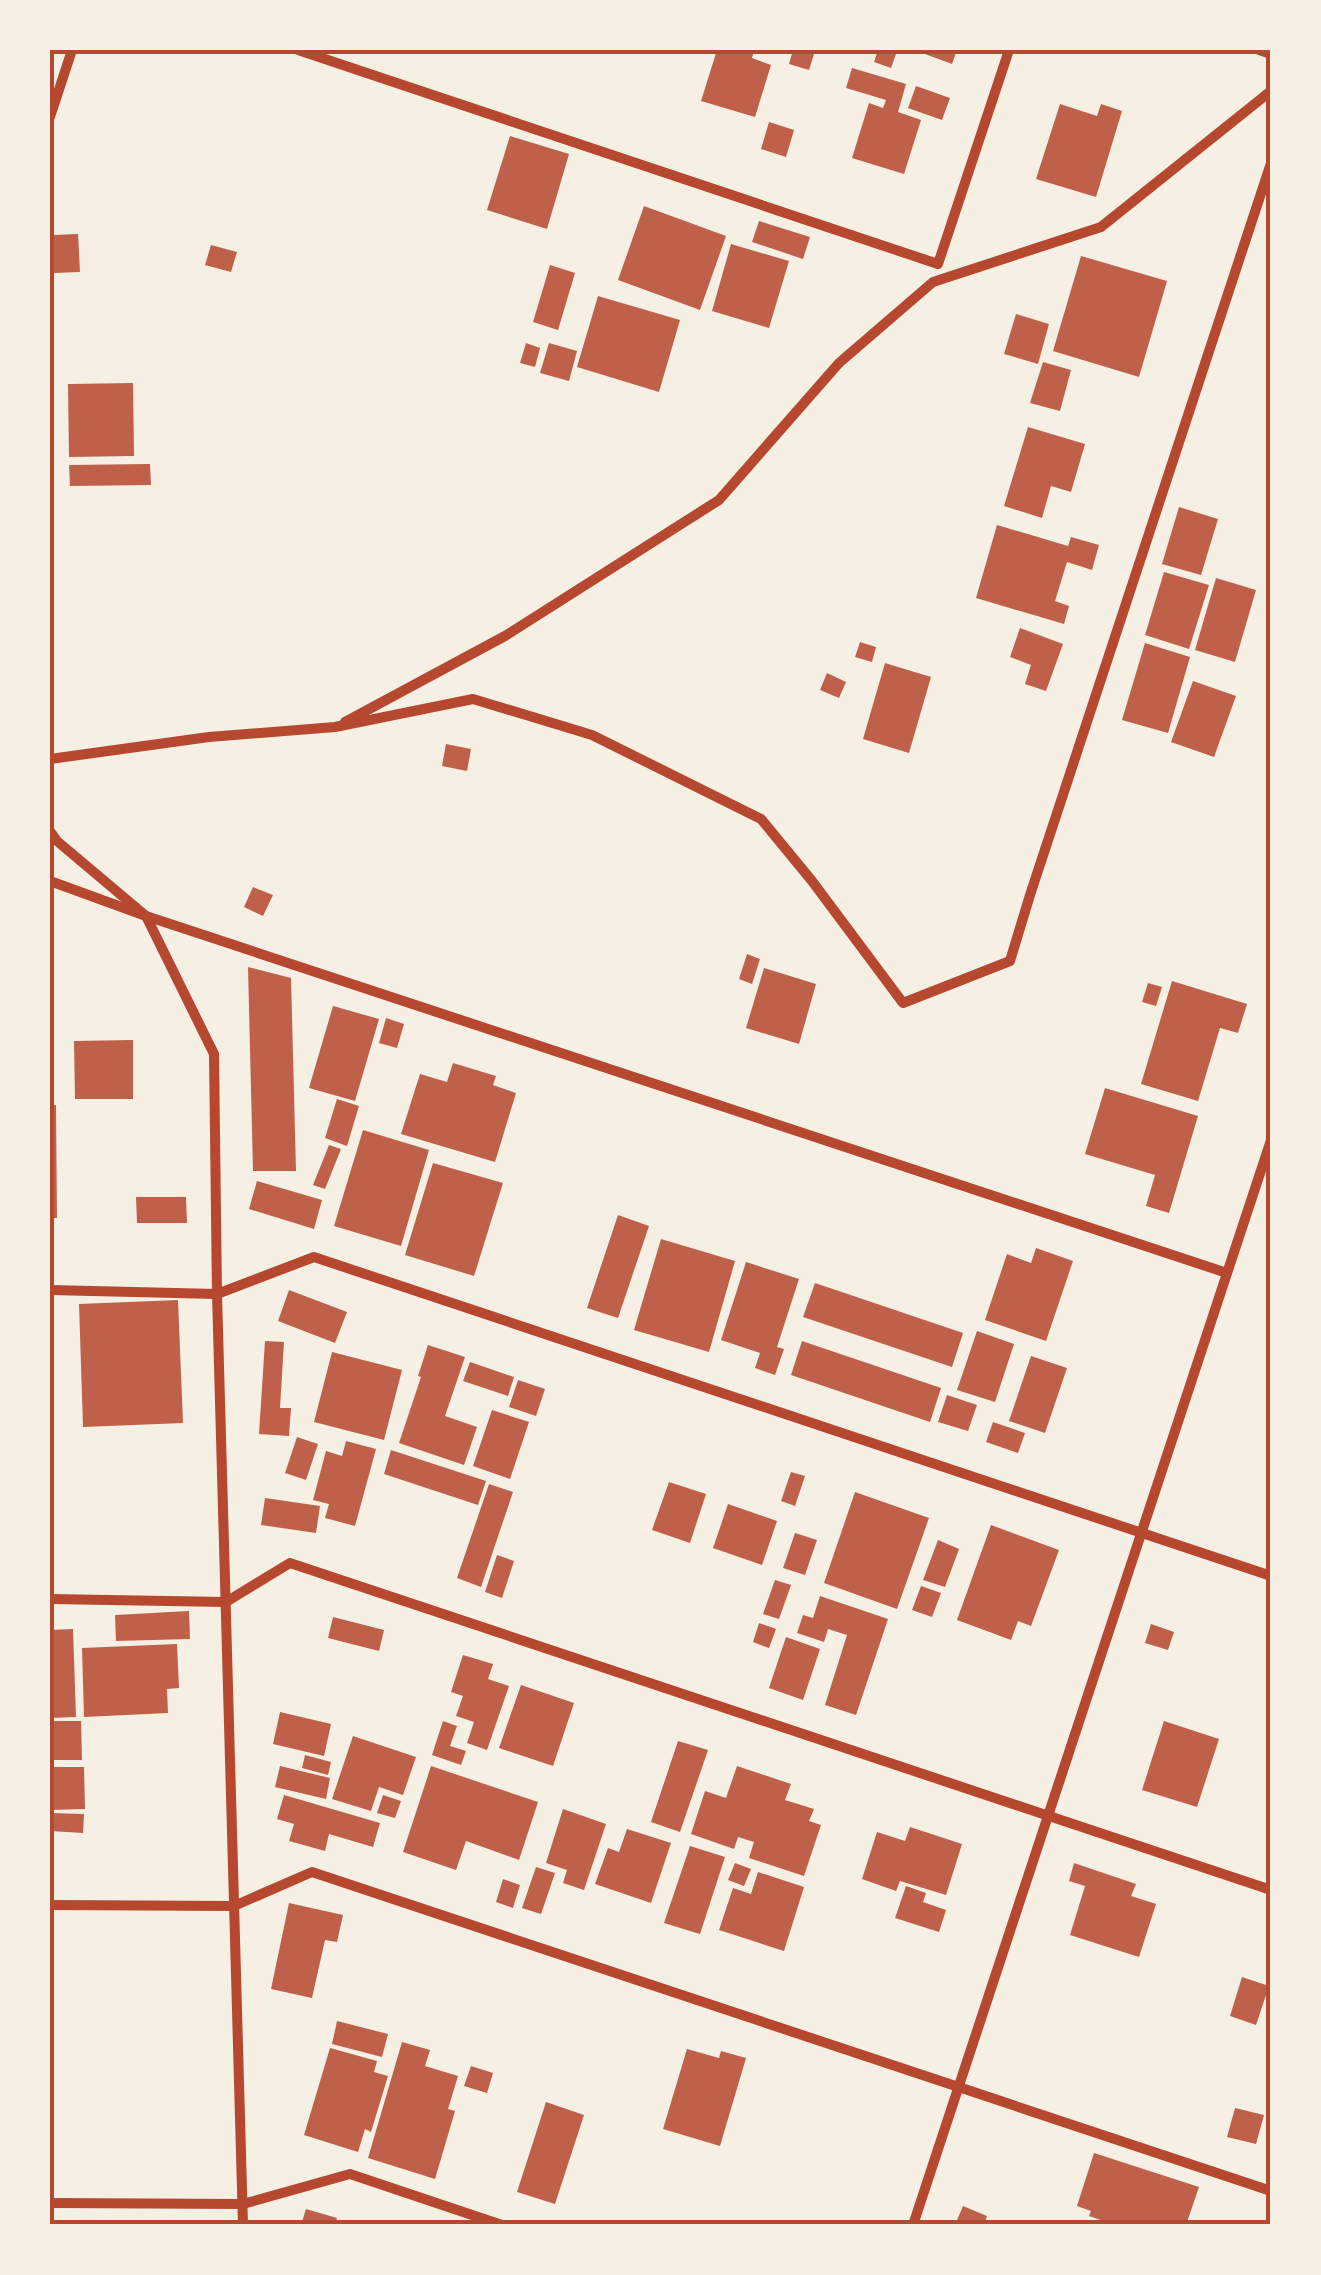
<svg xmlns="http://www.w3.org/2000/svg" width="1321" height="2275" font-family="Poppins,sans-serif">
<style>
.building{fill:#bf614a}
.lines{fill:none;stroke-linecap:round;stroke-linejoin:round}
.minor{stroke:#b5482f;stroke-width:10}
.neatline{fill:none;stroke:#b5482f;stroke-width:4}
</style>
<rect width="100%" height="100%" fill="#f6efe4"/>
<g class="building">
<polygon points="717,50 754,50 752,58 771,65 755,117 701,101"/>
<polygon points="793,50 814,54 809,70 789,64"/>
<polygon points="878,50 897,51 891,68 874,62"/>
<polygon points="914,50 957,50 952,64"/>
<polygon points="852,68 906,84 898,112 921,120 904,174 852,158 869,103 883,108 886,100 846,88"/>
<polygon points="916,86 950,98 942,120 908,108"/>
<polygon points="1060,104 1097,116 1101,104 1122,111 1096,197 1036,179"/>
<polygon points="769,122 794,130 786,157 761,149"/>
<polygon points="510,136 569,154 547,229 487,210"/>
<polygon points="644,206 726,236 700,310 618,280"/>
<polygon points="759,221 810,237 803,259 752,242"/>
<polygon points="78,234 80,272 54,273 53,235"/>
<polygon points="731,244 789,261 769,328 712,311"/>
<polygon points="211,245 237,252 231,272 205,265"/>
<polygon points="1081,256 1167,281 1139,377 1053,351"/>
<polygon points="550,265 575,273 558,330 533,322"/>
<polygon points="598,296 680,320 659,392 577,367"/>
<polygon points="1016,314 1049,324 1038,364 1004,354"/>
<polygon points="526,343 540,348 535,367 520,363"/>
<polygon points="549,343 577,351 569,381 540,373"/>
<polygon points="1043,362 1071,370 1060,411 1030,403"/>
<polygon points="133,383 134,456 69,457 68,384"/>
<polygon points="1028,427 1085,444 1071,492 1051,486 1042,518 1004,506"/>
<polygon points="150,464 151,485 70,486 69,465"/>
<polygon points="1179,507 1218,519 1201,575 1162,564"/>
<polygon points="997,525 1068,546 1071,537 1099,545 1092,570 1067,562 1055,601 1069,606 1064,624 976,598"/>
<polygon points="1164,572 1209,585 1189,649 1145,635"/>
<polygon points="1216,578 1256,590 1235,662 1195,650"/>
<polygon points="1020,628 1063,644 1046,691 1025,684 1031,665 1010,657"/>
<polygon points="860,642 876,647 872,662 855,657"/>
<polygon points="1145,643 1190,657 1168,733 1122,720"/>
<polygon points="885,663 931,677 909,753 863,739"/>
<polygon points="827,673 846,682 839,698 820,690"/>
<polygon points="1193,681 1236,696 1214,757 1171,742"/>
<polygon points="446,744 471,749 467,771 442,766"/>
<polygon points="253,887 273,895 263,916 244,907"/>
<polygon points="747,954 760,959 752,984 739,979"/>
<polygon points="248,967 291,978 296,1171 253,1171"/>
<polygon points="764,968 816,984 799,1044 746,1028"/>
<polygon points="1172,981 1247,1004 1238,1033 1220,1028 1198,1101 1141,1084"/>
<polygon points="1148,983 1162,987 1156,1006 1142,1002"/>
<polygon points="333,1006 379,1019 355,1101 309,1088"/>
<polygon points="386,1018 404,1024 397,1048 379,1043"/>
<polygon points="133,1040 133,1099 75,1099 74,1041"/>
<polygon points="453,1063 496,1076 493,1085 516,1093 495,1162 401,1134 420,1074 447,1082"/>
<polygon points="1105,1088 1198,1116 1169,1213 1146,1206 1155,1175 1085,1154"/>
<polygon points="337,1099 359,1106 347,1146 325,1138"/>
<polygon points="50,1105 56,1105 57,1218 50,1218"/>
<polygon points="363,1130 429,1150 401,1246 334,1226"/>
<polygon points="329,1145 341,1149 325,1189 313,1185"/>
<polygon points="433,1163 503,1183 474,1276 405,1255"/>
<polygon points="257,1181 322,1200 314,1229 249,1209"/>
<polygon points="136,1197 186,1197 187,1223 137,1223"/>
<polygon points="618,1215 649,1226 618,1318 587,1308"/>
<polygon points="661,1239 735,1261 709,1352 634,1330"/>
<polygon points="1036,1248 1073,1261 1046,1341 985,1320 1007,1254 1031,1263"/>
<polygon points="746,1262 799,1279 777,1347 784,1349 775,1375 755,1368 760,1353 721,1340"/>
<polygon points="815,1283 963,1333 952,1367 803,1317"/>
<polygon points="289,1290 347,1312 335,1343 278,1321"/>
<polygon points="178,1300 183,1423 83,1427 79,1304"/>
<polygon points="977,1331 1014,1344 995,1402 957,1390"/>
<polygon points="265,1341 284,1342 280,1408 291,1408 289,1436 259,1434"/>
<polygon points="802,1341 941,1388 930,1422 791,1375"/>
<polygon points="428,1345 465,1357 445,1416 477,1427 464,1465 399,1443 421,1377 418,1376"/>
<polygon points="332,1352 402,1370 384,1440 314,1422"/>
<polygon points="1031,1356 1067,1368 1045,1433 1009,1421"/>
<polygon points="470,1362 514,1377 508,1396 463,1381"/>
<polygon points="518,1380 545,1389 536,1416 509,1407"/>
<polygon points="947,1395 977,1405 968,1431 938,1422"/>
<polygon points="492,1410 529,1422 510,1479 473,1466"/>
<polygon points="993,1422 1025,1433 1018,1453 986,1442"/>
<polygon points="297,1437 318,1444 306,1480 285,1473"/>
<polygon points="346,1441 376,1449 355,1526 325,1518 329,1504 313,1500 326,1451 342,1456"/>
<polygon points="391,1450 486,1481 478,1505 384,1474"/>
<polygon points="791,1472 805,1476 795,1506 781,1501"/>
<polygon points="669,1482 706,1494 690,1543 652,1530"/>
<polygon points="489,1484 513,1492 481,1587 457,1578"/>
<polygon points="855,1492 929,1518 897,1609 824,1583"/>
<polygon points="265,1498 320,1506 316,1533 261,1525"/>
<polygon points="728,1504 777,1521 762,1565 713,1548"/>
<polygon points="991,1525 1059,1550 1031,1626 1018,1621 1011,1640 957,1620"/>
<polygon points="795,1533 817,1540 805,1575 783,1568"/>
<polygon points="938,1540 959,1549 945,1587 923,1580"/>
<polygon points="497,1555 514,1561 502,1598 485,1592"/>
<polygon points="775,1580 791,1585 779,1619 763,1614"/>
<polygon points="921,1586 941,1593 932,1617 912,1610"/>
<polygon points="820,1596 888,1619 856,1715 825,1705 847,1635 828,1629 824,1642 797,1633 803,1615 813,1618"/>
<polygon points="189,1611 190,1639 116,1641 115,1615"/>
<polygon points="333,1617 384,1630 379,1651 328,1638"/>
<polygon points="759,1623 776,1629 769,1648 753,1642"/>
<polygon points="1151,1624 1174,1632 1168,1650 1145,1643"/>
<polygon points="73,1629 76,1717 50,1718 50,1630"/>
<polygon points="786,1637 820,1649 803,1700 769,1688"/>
<polygon points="177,1644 179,1688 167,1689 168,1713 84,1717 82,1648"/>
<polygon points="463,1655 493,1664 488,1679 509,1686 487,1750 467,1743 474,1722 456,1716 463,1696 451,1692"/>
<polygon points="521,1685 574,1703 553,1766 499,1748"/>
<polygon points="280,1712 331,1724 324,1756 273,1744"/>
<polygon points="50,1721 81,1721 82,1760 50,1760"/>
<polygon points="443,1721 457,1726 450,1746 466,1751 461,1765 432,1755"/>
<polygon points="1164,1721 1219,1739 1197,1807 1142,1790"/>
<polygon points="353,1736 416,1757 403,1795 379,1787 371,1811 332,1799"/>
<polygon points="678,1741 708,1750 680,1832 651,1822"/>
<polygon points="305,1755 331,1762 328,1775 302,1768"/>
<polygon points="280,1766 330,1778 326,1799 275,1787"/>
<polygon points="431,1766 538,1802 519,1860 466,1841 456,1870 403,1852"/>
<polygon points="737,1766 791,1784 785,1800 814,1809 809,1821 821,1825 804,1876 749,1858 754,1842 738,1837 734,1849 691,1834 705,1791 726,1798"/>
<polygon points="50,1767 84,1767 85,1809 50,1810"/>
<polygon points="284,1795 380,1823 373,1847 329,1834 325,1851 289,1841 294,1824 277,1819"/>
<polygon points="383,1795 401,1801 395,1818 377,1813"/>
<polygon points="563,1809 606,1824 584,1890 563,1883 567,1870 546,1863"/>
<polygon points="50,1813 84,1814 83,1833 50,1831"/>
<polygon points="910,1827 962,1844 946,1895 900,1881 896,1891 862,1879 877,1832 905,1841"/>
<polygon points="627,1829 671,1843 651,1903 595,1884 608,1848 619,1852"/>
<polygon points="690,1846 725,1857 700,1934 664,1923"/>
<polygon points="735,1863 751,1869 744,1886 728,1880"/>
<polygon points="1074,1863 1136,1884 1131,1896 1156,1904 1139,1957 1070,1935 1085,1886 1069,1881"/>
<polygon points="536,1867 555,1873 541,1914 522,1908"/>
<polygon points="758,1872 804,1887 784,1951 719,1930 733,1888 751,1894"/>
<polygon points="503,1879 520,1885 513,1908 496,1902"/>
<polygon points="906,1886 926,1893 923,1902 946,1910 939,1932 895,1918"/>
<polygon points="289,1903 343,1915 337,1942 325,1940 312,1998 271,1989"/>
<polygon points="1242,1977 1269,1986 1256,2025 1230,2016"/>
<polygon points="337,2021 388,2034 382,2057 332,2044"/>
<polygon points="402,2042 430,2050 425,2066 458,2076 448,2109 455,2111 435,2179 368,2158"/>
<polygon points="330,2048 377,2061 374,2072 388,2076 371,2132 365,2129 358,2152 304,2135"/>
<polygon points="687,2049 719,2058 721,2051 746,2058 720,2146 663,2129"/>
<polygon points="471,2066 493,2073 487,2093 464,2086"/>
<polygon points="546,2102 584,2115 555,2204 517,2192"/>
<polygon points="1235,2108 1264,2115 1256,2144 1227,2137"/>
<polygon points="1094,2153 1199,2187 1186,2225 1134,2225 1124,2222 1124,2225 1115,2225 1089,2216 1091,2211 1077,2206"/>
<polygon points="963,2206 987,2216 984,2225 955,2225"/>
<polygon points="306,2209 337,2218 335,2225 301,2225"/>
</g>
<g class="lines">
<g class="minor">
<polyline points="298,50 938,264 1009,50"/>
<polyline points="1259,50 1271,54"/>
<polyline points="50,117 72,50"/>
<polyline points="345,722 505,636 719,500 839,363 933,282 1101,227 1271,91"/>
<polyline points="50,759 209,737 335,727 473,699 592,735 761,819 812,881 903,1003 1010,961 1030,895 1271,163"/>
<polyline points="50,831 57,841 146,916 214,1054 217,1294 243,2225"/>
<polyline points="50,881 146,916 1227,1273"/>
<polyline points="50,1290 217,1294 314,1257 1271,1576"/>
<polyline points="50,1599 226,1602 290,1563 1271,1890"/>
<polyline points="50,1905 234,1906 312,1872 1271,2191"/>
<polyline points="50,2203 243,2204 350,2174 502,2225"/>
<polyline points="913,2225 1271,1140"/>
</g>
</g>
<rect width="1321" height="2275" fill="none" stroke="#f6efe4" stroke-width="105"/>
<rect x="52" y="52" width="1216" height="2170" class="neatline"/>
</svg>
